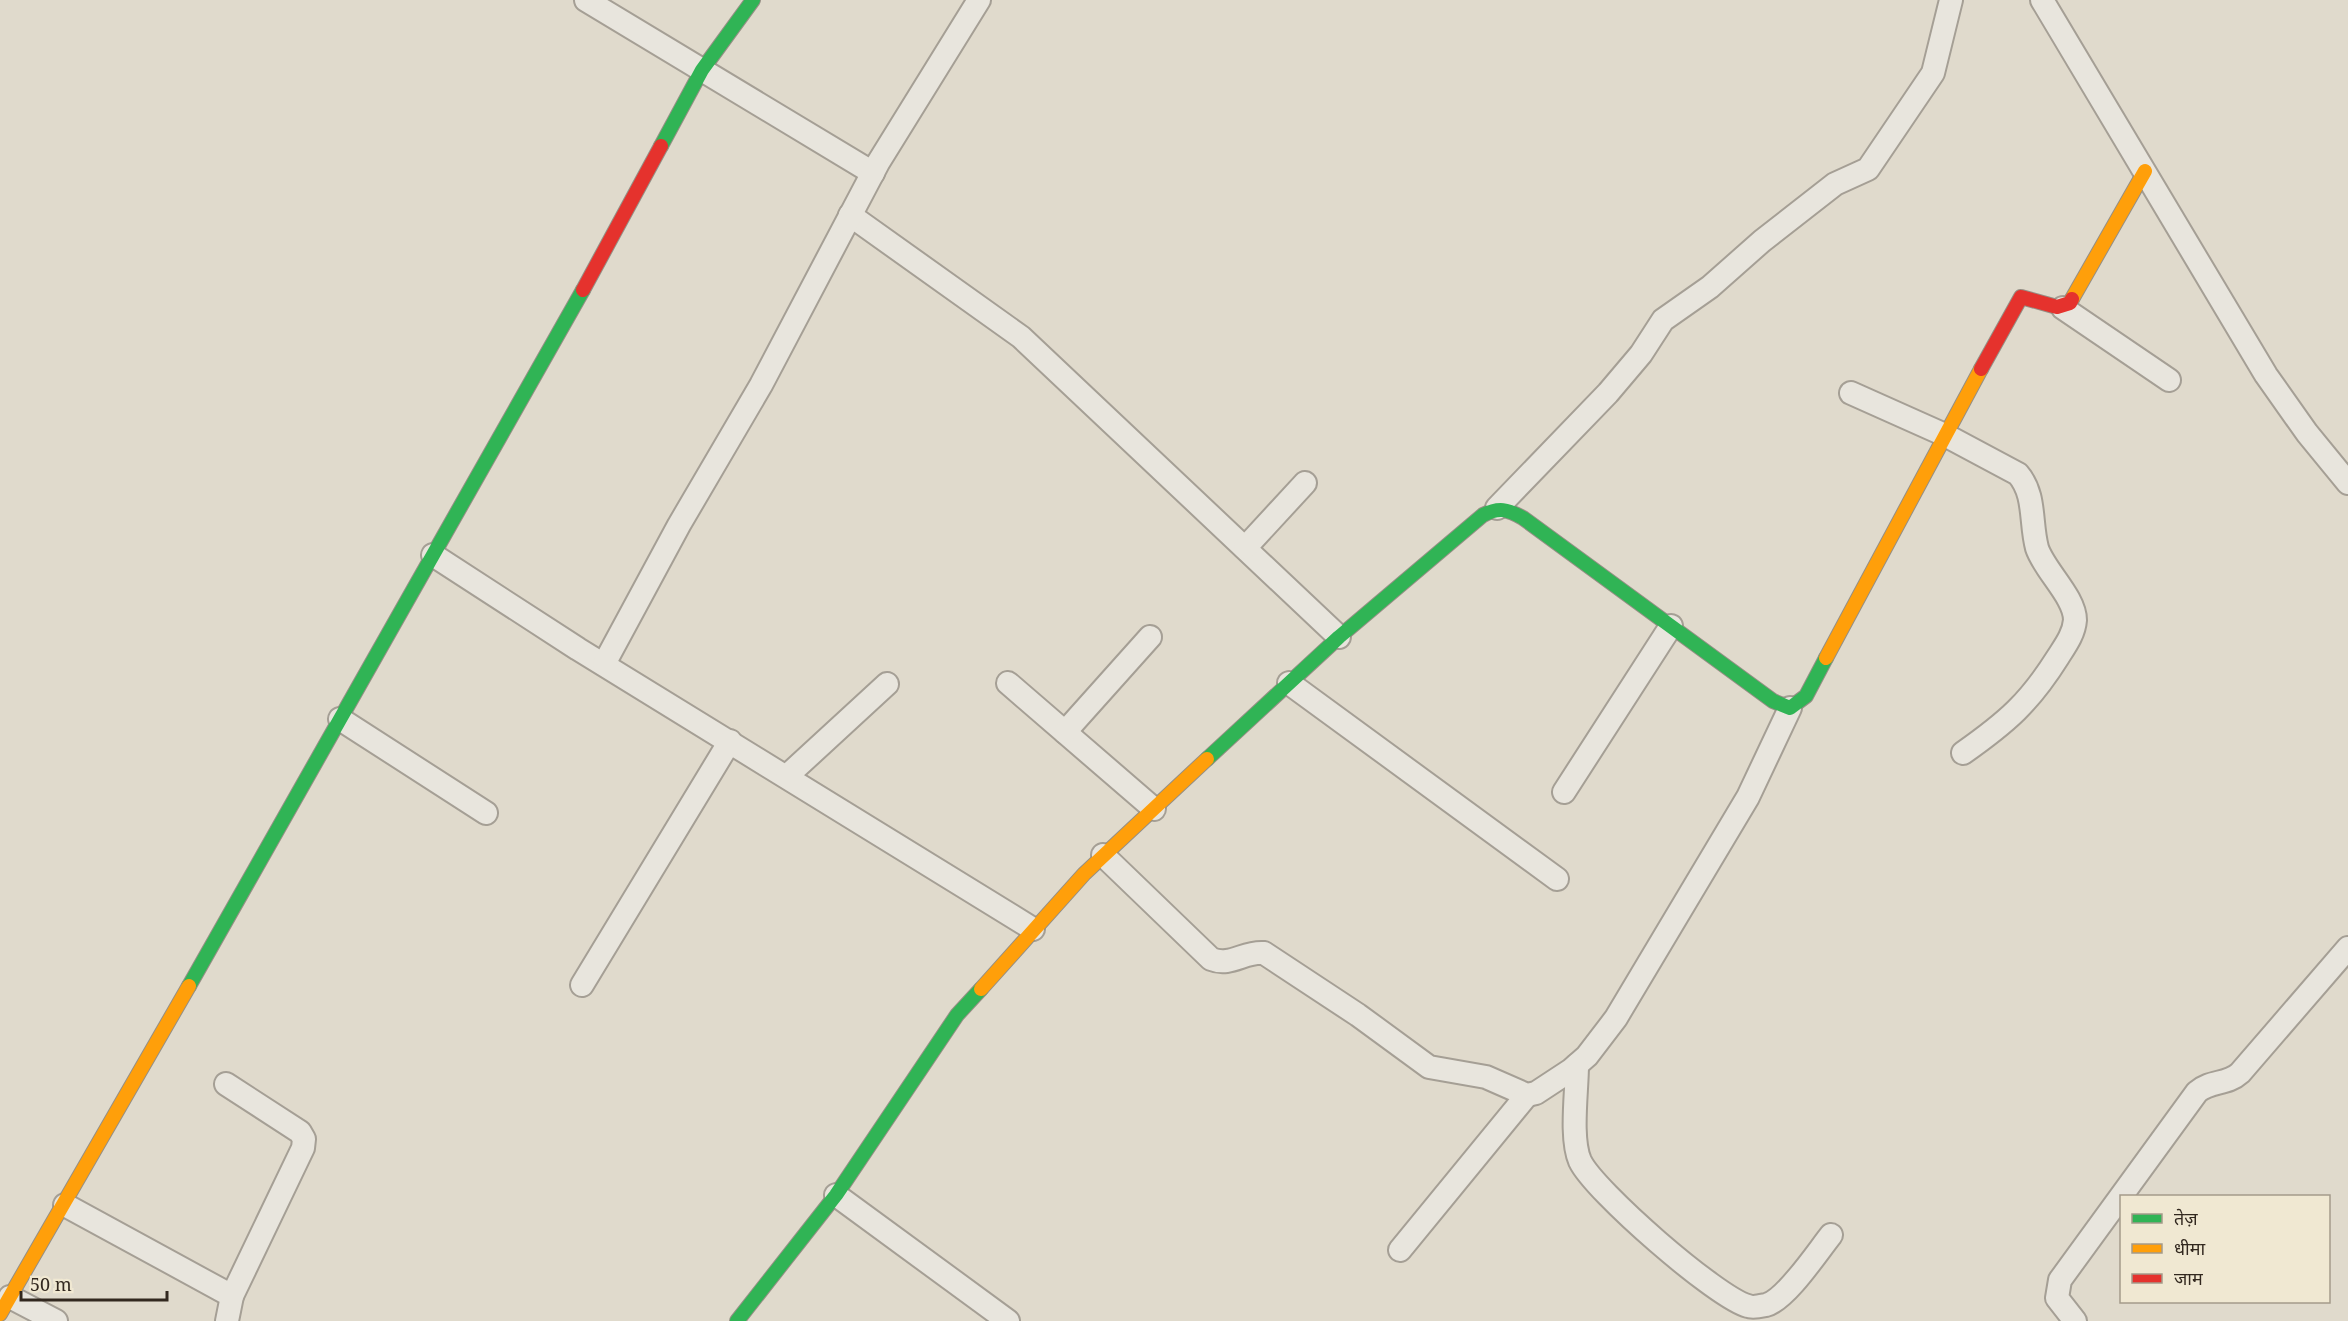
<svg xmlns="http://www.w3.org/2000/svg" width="2348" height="1321" font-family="'Noto Serif','Noto Sans Devanagari',serif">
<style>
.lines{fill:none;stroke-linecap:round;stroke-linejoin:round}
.street-casing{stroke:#a59f95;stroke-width:26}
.fast-casing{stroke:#958f85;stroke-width:16}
.slow-casing{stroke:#958f85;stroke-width:16}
.jam-casing{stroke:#958f85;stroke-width:16}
.street{stroke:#e8e5dd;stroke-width:22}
.fast{stroke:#30b455;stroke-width:14}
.slow{stroke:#ff9f0a;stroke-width:14}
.jam{stroke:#e5322d;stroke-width:14}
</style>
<rect width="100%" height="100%" fill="#e0dacc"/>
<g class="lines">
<defs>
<g id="street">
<polyline points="586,0 873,173"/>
<polyline points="2042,0 2266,375 2307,433 2348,483"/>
<polyline points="850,215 1021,337 1339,637"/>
<polyline points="2063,308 2169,380"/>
<path d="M1851 393 1945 435 2018 474C2036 495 2030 522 2037 548 2044 570 2075 597 2075 620 2074 634 2065 646 2058 657 2029 703 2007 722 1963 753"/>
<polyline points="1497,508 1608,393 1641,354 1663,320 1710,287 1762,241 1835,184 1868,169 1933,73 1951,0"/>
<polyline points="1245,548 1305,483"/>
<polyline points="433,555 578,649 1033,929"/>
<polyline points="604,664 679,525 761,385 878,163 979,0"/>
<polyline points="1008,683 1154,809"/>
<polyline points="1289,683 1557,879"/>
<polyline points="340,719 486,813"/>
<polyline points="1065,732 1150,637"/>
<polyline points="787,776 887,684"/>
<polyline points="1564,792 1671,626"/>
<path d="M1103 855 1211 959C1231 967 1244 951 1264 953L1358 1015 1429 1067 1486 1077 1527 1095 1536 1093 1571 1070 1587 1056 1616 1018 1748 797 1790 708"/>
<polyline points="582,985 730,741"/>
<path d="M1577 1065C1577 1091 1570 1138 1580 1161 1594 1191 1717 1298 1748 1306 1753 1308 1761 1306 1766 1305 1786 1300 1818 1251 1831 1235"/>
<polyline points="226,1084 300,1132 304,1139 303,1148 232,1296"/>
<polyline points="836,1195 1008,1321"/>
<polyline points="65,1205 232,1296 227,1321"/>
<polyline points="1400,1250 1527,1095"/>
<polyline points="10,1297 56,1321"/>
<path d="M2075 1321 2057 1298 2060 1280 2197 1092C2211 1080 2227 1085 2240 1073L2348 948"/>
</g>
<g id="fast">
<polyline points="661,146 702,70 753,0"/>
<path d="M1207 759 1339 637 1483 515C1499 507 1507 509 1523 518L1773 701 1790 708 1806 696 1826 658"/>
<polyline points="189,986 583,290"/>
<polyline points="737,1321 836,1195 957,1015 981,989"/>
</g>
<g id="slow">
<polyline points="2072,299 2145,171"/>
<polyline points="1826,658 1981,369"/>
<polyline points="981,989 1084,874 1207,759"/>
<polyline points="0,1314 189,986"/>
</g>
<g id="jam">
<polyline points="583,290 661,146"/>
<polyline points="1981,369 2021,297 2057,307 2070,303 2072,299"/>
</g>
</defs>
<use href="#street" class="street-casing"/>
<use href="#fast" class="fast-casing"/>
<use href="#slow" class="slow-casing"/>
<use href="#jam" class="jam-casing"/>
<use href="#street" class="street"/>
<use href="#fast" class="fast"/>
<use href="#slow" class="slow"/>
<use href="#jam" class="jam"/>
</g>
<rect x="2120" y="1195" width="210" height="108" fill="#f0e8d2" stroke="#a49b8a" stroke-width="1.5"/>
<rect x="2132" y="1214" width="30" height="9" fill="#30b455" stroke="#a49b8a" stroke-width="1.5"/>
<text x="2174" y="1225" font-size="18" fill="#32281f">तेज़</text>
<rect x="2132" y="1244" width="30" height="9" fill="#ff9f0a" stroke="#a49b8a" stroke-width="1.5"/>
<text x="2174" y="1255" font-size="18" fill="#32281f">धीमा</text>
<rect x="2132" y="1274" width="30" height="9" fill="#e5322d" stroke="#a49b8a" stroke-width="1.5"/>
<text x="2174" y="1285" font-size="18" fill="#32281f">जाम</text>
<path d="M21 1291v9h146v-9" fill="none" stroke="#32281f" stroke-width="3"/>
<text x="30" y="1291" font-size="18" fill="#32281f" stroke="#f0e8d2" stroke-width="4.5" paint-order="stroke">50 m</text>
</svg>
